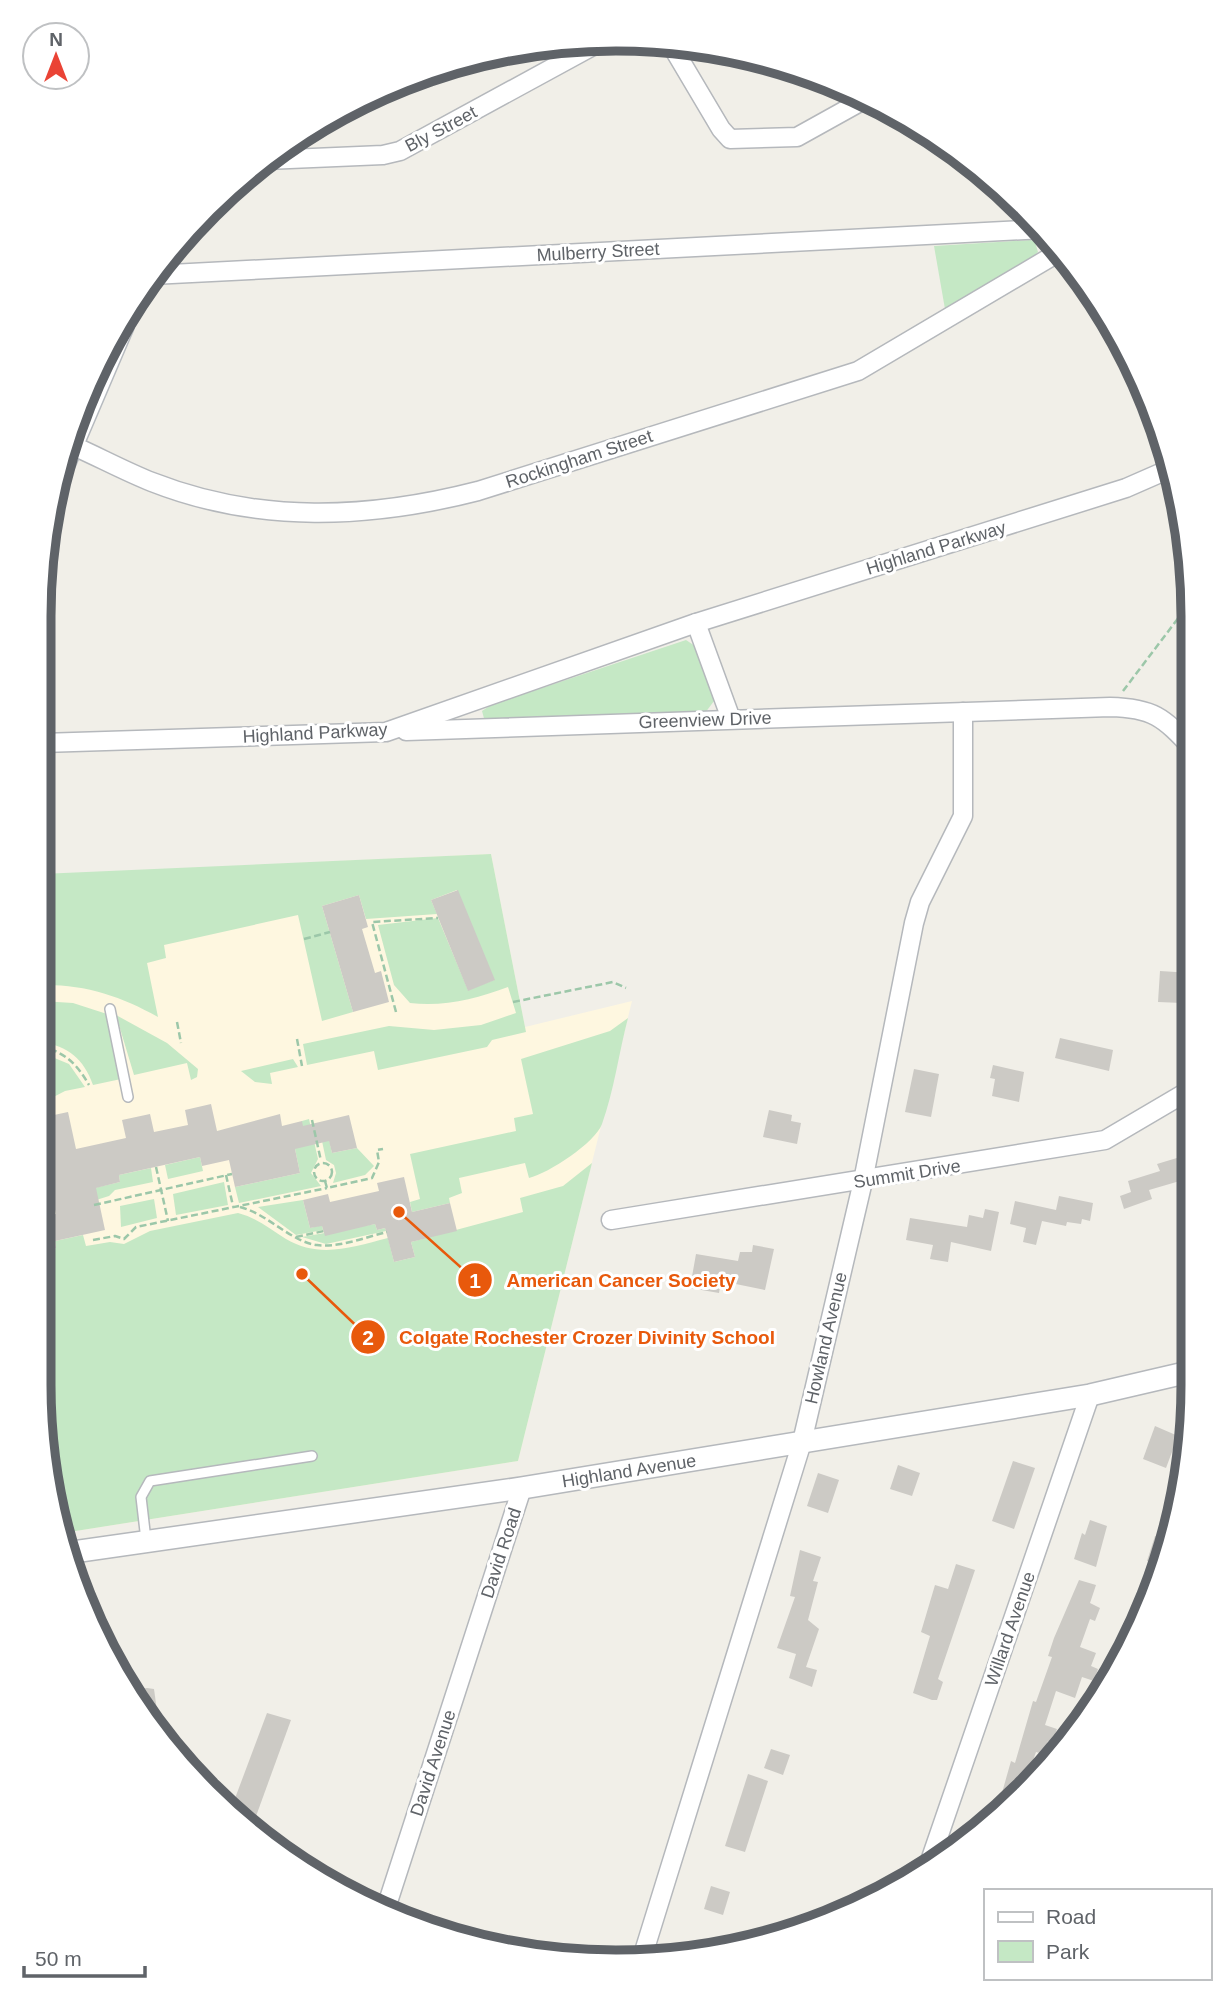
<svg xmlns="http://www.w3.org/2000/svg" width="1232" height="2001" font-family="Helvetica,sans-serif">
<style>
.commercial{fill:#fef7e0}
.green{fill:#c5e8c5}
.building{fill:#cccac5}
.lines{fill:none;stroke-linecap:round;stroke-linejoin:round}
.service-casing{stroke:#b5b8bc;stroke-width:12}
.minor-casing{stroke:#b5b8bc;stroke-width:21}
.tertiary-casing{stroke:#b5b8bc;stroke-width:24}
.secondary-casing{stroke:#b6babf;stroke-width:26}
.path{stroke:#9cc7a9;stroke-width:2.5;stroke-dasharray:7 3.5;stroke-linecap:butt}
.service{stroke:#fff;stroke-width:9}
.minor{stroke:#fff;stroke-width:18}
.tertiary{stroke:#fff;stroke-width:21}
.secondary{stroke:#fff;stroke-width:23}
.labels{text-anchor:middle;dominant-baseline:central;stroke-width:6;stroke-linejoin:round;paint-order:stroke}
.street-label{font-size:18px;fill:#5f6368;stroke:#fff}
.rim{fill:none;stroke:#5f6368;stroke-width:9}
.leader{fill:none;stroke:#e8590c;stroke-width:2.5}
.callout-dot{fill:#e8590c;stroke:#fff;stroke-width:2.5}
.mark-label{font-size:21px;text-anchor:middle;font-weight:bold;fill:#fff}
.callout-label{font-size:19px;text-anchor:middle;font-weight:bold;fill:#e8590c;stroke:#fff;stroke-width:6;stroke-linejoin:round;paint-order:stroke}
</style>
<rect width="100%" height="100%" fill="#f1efe8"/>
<polygon class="commercial" points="491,854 525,1027 632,1001 518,1461 63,1533 39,1385 41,875"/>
<g class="green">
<polygon points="1031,240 1035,242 1038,252 1034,256 945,309 934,246"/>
<polygon points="686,640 701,650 714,701 705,713 485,722 482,711 491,705"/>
<path d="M491 854 526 1032 492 1040 487 1047 378 1070 374 1051 307 1065 303 1044 389 1026 434 1030 481 1025 516 1013 508 987C476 999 444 1007 410 1003L394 985 378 925 438 918 468 990 494 980 457 890 431 900 437 914 366 919 359 895 322 906 353 1012 322 1021 298 915 164 945 166 958 147 963 158 1017C121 996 84 984 41 985V874Z"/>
<path d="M41 1001 73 1003 107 1014 121 1079 93 1085C84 1059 68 1046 41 1042Z"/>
<polygon points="116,1015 167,1043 198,1069 197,1077 191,1080 187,1063 134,1075"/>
<path d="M628 1018C619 1052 614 1091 602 1124 595 1143 549 1173 529 1178L525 1163 459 1178 462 1193 449 1198 450 1203 412 1212 410 1202 420 1199 410 1154 516 1131 514 1118 533 1114 521 1059 610 1031Z"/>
<polygon points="40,1052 69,1064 85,1087 65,1091 40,1104"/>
<polygon points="293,1059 298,1067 270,1073 272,1084 255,1082 241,1071"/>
<polygon points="309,1119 318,1159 311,1173 321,1186 239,1203 235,1187 300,1173 295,1149 302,1121"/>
<polygon points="329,1139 332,1153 357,1148 374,1166 365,1175 333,1183 336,1173 334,1165 326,1160 322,1141"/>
<polygon points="200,1157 203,1171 168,1179 165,1165"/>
<path d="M592 1163 518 1461 63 1533 39 1385V1251L56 1248 55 1241 83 1235 86 1246 110 1242 124 1244 150 1231 238 1213C257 1218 270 1229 286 1239 320 1259 352 1247 388 1238L394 1262 415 1257 411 1242 523 1212 520 1198 563 1186Z"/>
<polygon points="151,1168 153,1182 115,1190 109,1196 93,1201 90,1189 120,1182 119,1175"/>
<polygon points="224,1182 228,1205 176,1215 173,1194"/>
<polygon points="154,1199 157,1218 121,1227 120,1206"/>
<polygon points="303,1200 310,1228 322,1225 323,1230 296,1235 258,1207"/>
<polygon points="375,1224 377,1230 385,1228 386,1231 326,1244 302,1237"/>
</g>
<g class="building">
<polygon points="458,890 495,980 468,991 431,900"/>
<polygon points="359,895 368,927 362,929 375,973 381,971 389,1002 353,1012 322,906"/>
<polygon points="1160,971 1191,973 1191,997 1182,996 1182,1003 1158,1002"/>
<polygon points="1060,1038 1113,1050 1109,1071 1055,1058"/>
<polygon points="993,1065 1024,1072 1019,1102 992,1096 995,1079 990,1078"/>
<polygon points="914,1069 939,1074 931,1117 905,1112"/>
<polygon points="211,1104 217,1131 280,1114 282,1126 302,1121 303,1126 349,1115 357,1148 332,1153 329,1141 295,1149 300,1173 235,1187 229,1160 202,1166 200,1157 119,1175 120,1182 96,1188 105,1230 55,1241 56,1248 39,1251 39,1217 56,1214 40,1140 40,1118 68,1112 76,1149 126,1138 122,1120 150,1114 154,1132 188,1125 185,1110"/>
<polygon points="769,1110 792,1115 791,1121 801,1123 797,1144 763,1137"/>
<polygon points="1190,1154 1190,1178 1149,1190 1152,1199 1124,1209 1120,1196 1131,1192 1128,1181 1160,1171 1157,1164"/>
<polygon points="404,1177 412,1212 450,1203 457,1231 411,1242 415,1257 394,1262 385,1228 377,1230 375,1224 325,1236 322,1226 310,1228 303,1200 328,1194 330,1202 379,1191 377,1183"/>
<polygon points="1059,1196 1093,1203 1090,1221 1082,1219 1081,1224 1067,1222 1066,1226 1042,1221 1036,1245 1023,1242 1026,1228 1010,1224 1015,1201 1056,1210"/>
<polygon points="985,1209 999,1212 991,1251 951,1242 948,1262 930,1259 933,1245 906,1240 910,1218 967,1227 969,1215 983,1218"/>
<polygon points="753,1245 774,1249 765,1290 721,1281 719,1293 690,1288 696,1254 738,1261 740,1252 752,1252"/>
<polygon points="1155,1426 1178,1436 1166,1468 1143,1459"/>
<polygon points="1013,1461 1035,1468 1014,1529 992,1521"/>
<polygon points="898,1465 920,1473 912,1496 890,1489"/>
<polygon points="818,1473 839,1480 828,1513 807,1506"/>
<polygon points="1090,1520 1107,1526 1096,1567 1074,1559 1082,1533 1085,1535"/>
<polygon points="1155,1536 1167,1540 1161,1565 1147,1561"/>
<polygon points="800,1550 821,1557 813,1581 818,1582 808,1620 819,1629 806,1667 817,1670 812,1687 789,1678 796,1654 777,1648 795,1597 790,1596"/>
<polygon points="956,1564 975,1570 938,1679 943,1682 937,1700 932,1700 913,1693 930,1636 921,1632 935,1585 948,1589"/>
<polygon points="1079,1580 1096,1585 1090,1603 1100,1608 1095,1621 1090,1619 1080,1647 1096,1653 1091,1666 1098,1669 1094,1681 1082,1677 1075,1698 1056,1691 1045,1725 1057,1729 1052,1743 1048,1741 1043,1754 1036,1752 1024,1786 996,1814 1011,1761 1015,1763 1033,1701 1036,1702 1052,1657 1048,1656 1054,1638"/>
<polygon points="147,1688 154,1689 161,1740 133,1690"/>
<polygon points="267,1713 291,1720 255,1819 231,1809"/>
<polygon points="771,1749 790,1755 783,1775 764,1768"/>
<polygon points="748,1774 768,1781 745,1852 725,1846"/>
<polygon points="711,1886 730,1892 723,1915 704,1909"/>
</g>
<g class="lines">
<defs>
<g id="service">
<polyline points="110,1009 128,1097"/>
<polyline points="146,1540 141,1497 150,1481 312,1456"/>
</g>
<g id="minor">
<polyline points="670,43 721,129 730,139 797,137 869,97"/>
<polyline points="266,160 383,155 400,151 600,42"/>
<polyline points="152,275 1044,229"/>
<path d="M69 444C97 456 124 471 152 482 259 524 369 519 478 491L858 371 1061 251"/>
<polyline points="696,623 731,719"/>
<path d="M406 731 1110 707C1153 708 1163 717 1192 748"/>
<polyline points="42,743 386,732 696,623 1126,488 1174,467"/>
<polyline points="611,1220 1105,1140 1190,1090"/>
<polyline points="69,1553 71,1574"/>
<polyline points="929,1864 1090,1395"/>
<polyline points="386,1908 522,1488"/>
<polyline points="642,1958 802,1442 863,1181 914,923 920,902 963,816 963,712"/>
</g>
<polyline id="tertiary" points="66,1553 522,1488 1090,1395 1189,1372"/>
<polyline id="secondary" points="64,462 122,326"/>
</defs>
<use href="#service" class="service-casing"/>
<use href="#minor" class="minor-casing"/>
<use href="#tertiary" class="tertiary-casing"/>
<use href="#secondary" class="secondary-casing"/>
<g class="path">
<polyline points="1123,691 1192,600"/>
<polyline points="304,939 330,932"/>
<polyline points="513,1002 613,982 626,988"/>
<polyline points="396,1012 372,922 438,918"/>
<polyline points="177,1022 181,1043"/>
<polyline points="297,1039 302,1066"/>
<path d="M40 1046C65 1052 77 1064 89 1085"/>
<polyline points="312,1120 321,1161"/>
<circle cx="323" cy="1172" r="9"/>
<polyline points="156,1167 168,1221"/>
<polyline points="226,1175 233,1206"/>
<polyline points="325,1181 327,1188 372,1178 379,1162 377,1150 383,1149"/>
<polyline points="94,1205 232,1174"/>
<path d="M240 1207C268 1214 291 1242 317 1245 339 1248 366 1237 387 1232"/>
<polyline points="296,1237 324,1231"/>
<polyline points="93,1240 115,1236 124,1239 136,1227 327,1188"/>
</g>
<use href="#service" class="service"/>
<use href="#minor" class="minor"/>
<use href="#tertiary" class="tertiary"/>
<use href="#secondary" class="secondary"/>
</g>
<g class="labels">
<g class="street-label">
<text transform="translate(441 129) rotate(-28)">Bly Street</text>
<text transform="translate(598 252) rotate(-3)">Mulberry Street</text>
<text transform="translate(579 459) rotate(-18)">Rockingham Street</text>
<text transform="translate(936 548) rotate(-17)">Highland Parkway</text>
<text transform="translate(705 720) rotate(-2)">Greenview Drive</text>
<text transform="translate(315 733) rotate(-3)">Highland Parkway</text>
<text transform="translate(907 1174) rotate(-9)">Summit Drive</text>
<text transform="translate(826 1338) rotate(-77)">Howland Avenue</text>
<text transform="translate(629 1471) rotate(-9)">Highland Avenue</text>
<text transform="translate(501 1553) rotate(-72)">David Road</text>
<text transform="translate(1010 1629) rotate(-71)">Willard Avenue</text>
<text transform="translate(433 1763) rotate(-72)">David Avenue</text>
</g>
</g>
<path d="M0 0H1232V2001H0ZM616 51H616A565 565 0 0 1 1181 616V1385A565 565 0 0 1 616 1950H616A565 565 0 0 1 51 1385V616A565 565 0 0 1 616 51Z" fill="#fff" fill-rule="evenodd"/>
<path class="rim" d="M616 51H616A565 565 0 0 1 1181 616V1385A565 565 0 0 1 616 1950H616A565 565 0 0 1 51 1385V616A565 565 0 0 1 616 51Z"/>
<path class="leader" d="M399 1212L475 1280M302 1274L368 1337"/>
<g class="callout-dot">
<circle cx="399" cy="1212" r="7"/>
<circle cx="302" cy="1274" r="7"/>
<circle cx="475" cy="1280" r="18"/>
<circle cx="368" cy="1337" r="18"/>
</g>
<g class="mark-label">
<text x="475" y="1288">1</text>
<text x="368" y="1345">2</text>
</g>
<g class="callout-label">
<text x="621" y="1287">American Cancer Society</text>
<text x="587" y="1344">Colgate Rochester Crozer Divinity School</text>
</g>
<rect x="984" y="1889" width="228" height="91" fill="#ffffff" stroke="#bfc1c3" stroke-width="2"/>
<rect x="998" y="1912" width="35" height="10" fill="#ffffff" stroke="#bfc1c3" stroke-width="2"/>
<text x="1046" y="1924" font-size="21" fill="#5f6368">Road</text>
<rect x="998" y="1941" width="35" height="21" fill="#c5e8c5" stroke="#bfc1c3" stroke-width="2"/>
<text x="1046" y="1959" font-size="21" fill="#5f6368">Park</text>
<g transform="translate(56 56)"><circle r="33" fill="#ffffff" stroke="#bfc1c3" stroke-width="2"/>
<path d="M0-5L12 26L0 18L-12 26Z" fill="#ea4335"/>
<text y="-10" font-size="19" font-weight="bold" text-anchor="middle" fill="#5f6368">N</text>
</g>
<path d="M24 1966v10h121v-10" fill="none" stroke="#5f6368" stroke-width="3.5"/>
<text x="35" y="1966" font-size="21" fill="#5f6368" stroke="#ffffff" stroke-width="5" paint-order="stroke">50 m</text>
</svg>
